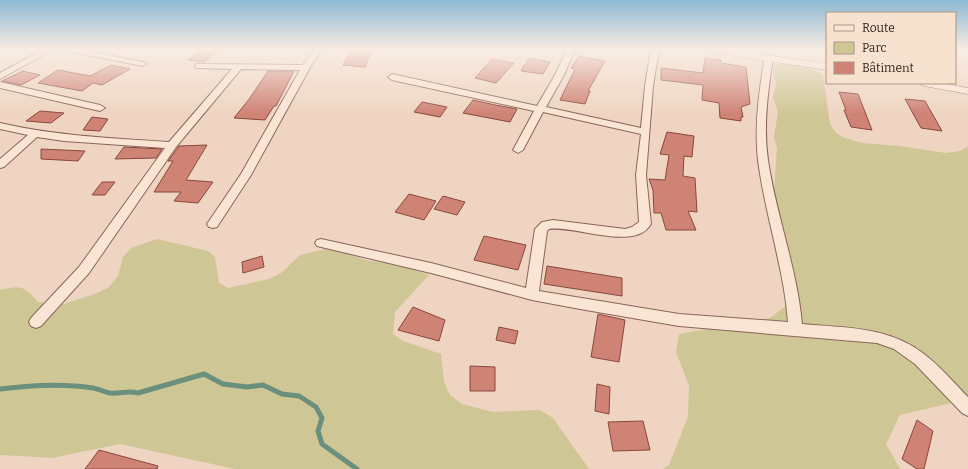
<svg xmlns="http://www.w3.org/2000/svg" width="968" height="469" font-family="Bitter,serif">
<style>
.green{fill:#cec694}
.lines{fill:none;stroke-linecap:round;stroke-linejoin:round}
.stream{stroke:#6a907d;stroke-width:5}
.building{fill:#cf8375;stroke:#89473d}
.minor-casing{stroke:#896558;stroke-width:2}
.tertiary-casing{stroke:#896558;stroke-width:1}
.minor{fill:#fae5d4;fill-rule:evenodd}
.tertiary{fill:#fae5d4;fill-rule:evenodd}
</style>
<rect width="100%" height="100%" fill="#efd5c1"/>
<g class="green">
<polygon points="784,63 806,66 823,75 830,124 836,133 845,138 862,143 900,146 946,153 960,151 968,146 968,399 900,415 886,444 900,469 663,469 669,465 688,416 689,386 676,352 679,334 770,318 787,305 774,191 777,148 774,137 778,112 773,97 776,84 773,73 773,65"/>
<path d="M157 239 208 251 215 257 219 283 228 288 269 279 281 273 300 255 325 249 336 250 369 261 394 263 429 275 395 312 393 334 403 341 441 354 444 382 450 395 462 404 493 412 540 410 553 418 589 469H235L120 444 52 458 0 455V290C21 285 24 286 38 302L64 304 95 294 109 287 118 276 123 257 131 248Z"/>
</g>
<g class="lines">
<path class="stream" d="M0 389C31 385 62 383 93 388 99 389 104 392 110 393 120 394 129 390 138 393L204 374 223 384 247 387 263 385 282 394 299 396 316 407 322 418 318 431 322 444 357 469"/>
</g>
<g class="building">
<polygon points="201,49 219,49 205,62 188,60"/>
<polygon points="352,49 372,49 365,67 343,65"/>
<polygon points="579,56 605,61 588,91 590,91 585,104 560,100 575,69 571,68"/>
<polygon points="529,58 550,62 543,74 521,71"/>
<polygon points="705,58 721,60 721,63 746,67 750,104 741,107 743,117 741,117 741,121 720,118 719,103 702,100 703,85 661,80 661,68 703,73"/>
<polygon points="492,59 514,63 496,83 475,78"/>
<polygon points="111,65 130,69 102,85 93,83 82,91 38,83 58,70 90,76"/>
<polygon points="23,71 40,75 21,85 2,81"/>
<polygon points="268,71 294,71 276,106 274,106 265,120 234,118 250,98"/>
<polygon points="839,92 858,94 872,130 851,127 844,110 846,110"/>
<polygon points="905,99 925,101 942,131 921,128"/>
<polygon points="473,100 495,105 517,109 510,122 463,113"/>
<polygon points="422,102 447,107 440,117 414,112"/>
<polygon points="40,111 64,113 51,123 26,121"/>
<polygon points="92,117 108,119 100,131 83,130"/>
<polygon points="667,132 694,136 692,157 684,156 683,176 695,178 697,212 688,211 696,230 666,230 661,213 654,213 653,190 649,179 665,180 669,155 660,154"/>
<polygon points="207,145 186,180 213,182 198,203 174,201 181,192 154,192 173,161 168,161 179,146"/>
<polygon points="124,147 162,149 156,158 115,159"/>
<polygon points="41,149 85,151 78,161 41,159"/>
<polygon points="102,182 115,182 105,195 92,195"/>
<polygon points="409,194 436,201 424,220 395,212"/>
<polygon points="443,196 465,202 457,215 434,209"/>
<polygon points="484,236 526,245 518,270 474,260"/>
<polygon points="262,256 264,267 243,273 242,262"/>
<polygon points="547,266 622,278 622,296 544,284"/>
<polygon points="413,307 445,320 439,341 398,330"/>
<polygon points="598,314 625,320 619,362 591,357"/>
<polygon points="499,327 518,331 515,344 496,340"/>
<polygon points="470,366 495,367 495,391 470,391"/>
<polygon points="597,384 610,387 609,414 595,411"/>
<polygon points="917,420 933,431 924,469 917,469 902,459"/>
<polygon points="643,421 650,450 613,451 608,422"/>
<polygon points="99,450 158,466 157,469 85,469"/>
</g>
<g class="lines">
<defs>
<g id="minor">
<polygon points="44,49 54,49 0,79 0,73"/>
<polygon points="63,49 78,49 143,62 147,64 143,66 67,51"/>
<path d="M315 49H323L312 64 251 175 217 227 213 228 209 227 207 224 241 174 300 70 241 69 176 147 89 273 41 326 36 328 31 326 29 322 31 318 79 267 165 148 64 141 37 137 4 167 0 168V159L28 135 0 129V123C57 136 111 138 169 142L232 69 199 68H196L195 66 196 64 303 65Z"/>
<path d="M567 49H575L564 75 546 107 641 128 645 86 651 49H659L653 86 646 175 651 224C635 252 575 225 549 229L547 231 539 291 679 314 788 322C784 268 765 215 758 160 754 126 759 90 765 57L766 55H772L773 57C768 91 763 126 768 160 776 215 797 268 802 324 845 328 888 326 924 354 940 366 954 383 968 397V416L962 413 915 364 894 349 877 343 679 326 580 309 532 300 431 273 317 246 315 243 317 240 321 239 431 263 526 288 535 229 542 222 553 220 625 229 632 227 639 222 636 175 641 134 543 112 523 150 518 153 513 150 534 111 392 80 388 77 392 74 537 106 555 75Z"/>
<polygon points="0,82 100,105 105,108 100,111 0,88"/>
</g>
<g id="tertiary">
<polygon points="704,49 727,49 827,64 827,70 709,52"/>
<polygon points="919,83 942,83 968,88 968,94 924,86"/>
</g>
</defs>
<use href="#minor" class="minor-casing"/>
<use href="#tertiary" class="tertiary-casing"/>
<use href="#minor" class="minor"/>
<use href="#tertiary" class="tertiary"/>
</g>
<linearGradient id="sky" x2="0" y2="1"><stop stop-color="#8cb9d2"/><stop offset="0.43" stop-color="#f8ece3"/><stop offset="1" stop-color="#f8ece3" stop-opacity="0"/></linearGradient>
<rect width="968" height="114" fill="url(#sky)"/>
<rect x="826" y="12" width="130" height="72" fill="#f7e2d0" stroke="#ab9688"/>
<rect x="834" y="25" width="20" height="6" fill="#fae5d4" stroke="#ab9688"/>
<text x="862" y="32" font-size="12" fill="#38231d">Route</text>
<rect x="834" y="42" width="20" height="12" fill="#cec694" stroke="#ab9688"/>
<text x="862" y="52" font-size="12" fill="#38231d">Parc</text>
<rect x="834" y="62" width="20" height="12" fill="#cf8375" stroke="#ab9688"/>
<text x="862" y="72" font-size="12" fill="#38231d">Bâtiment</text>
</svg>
